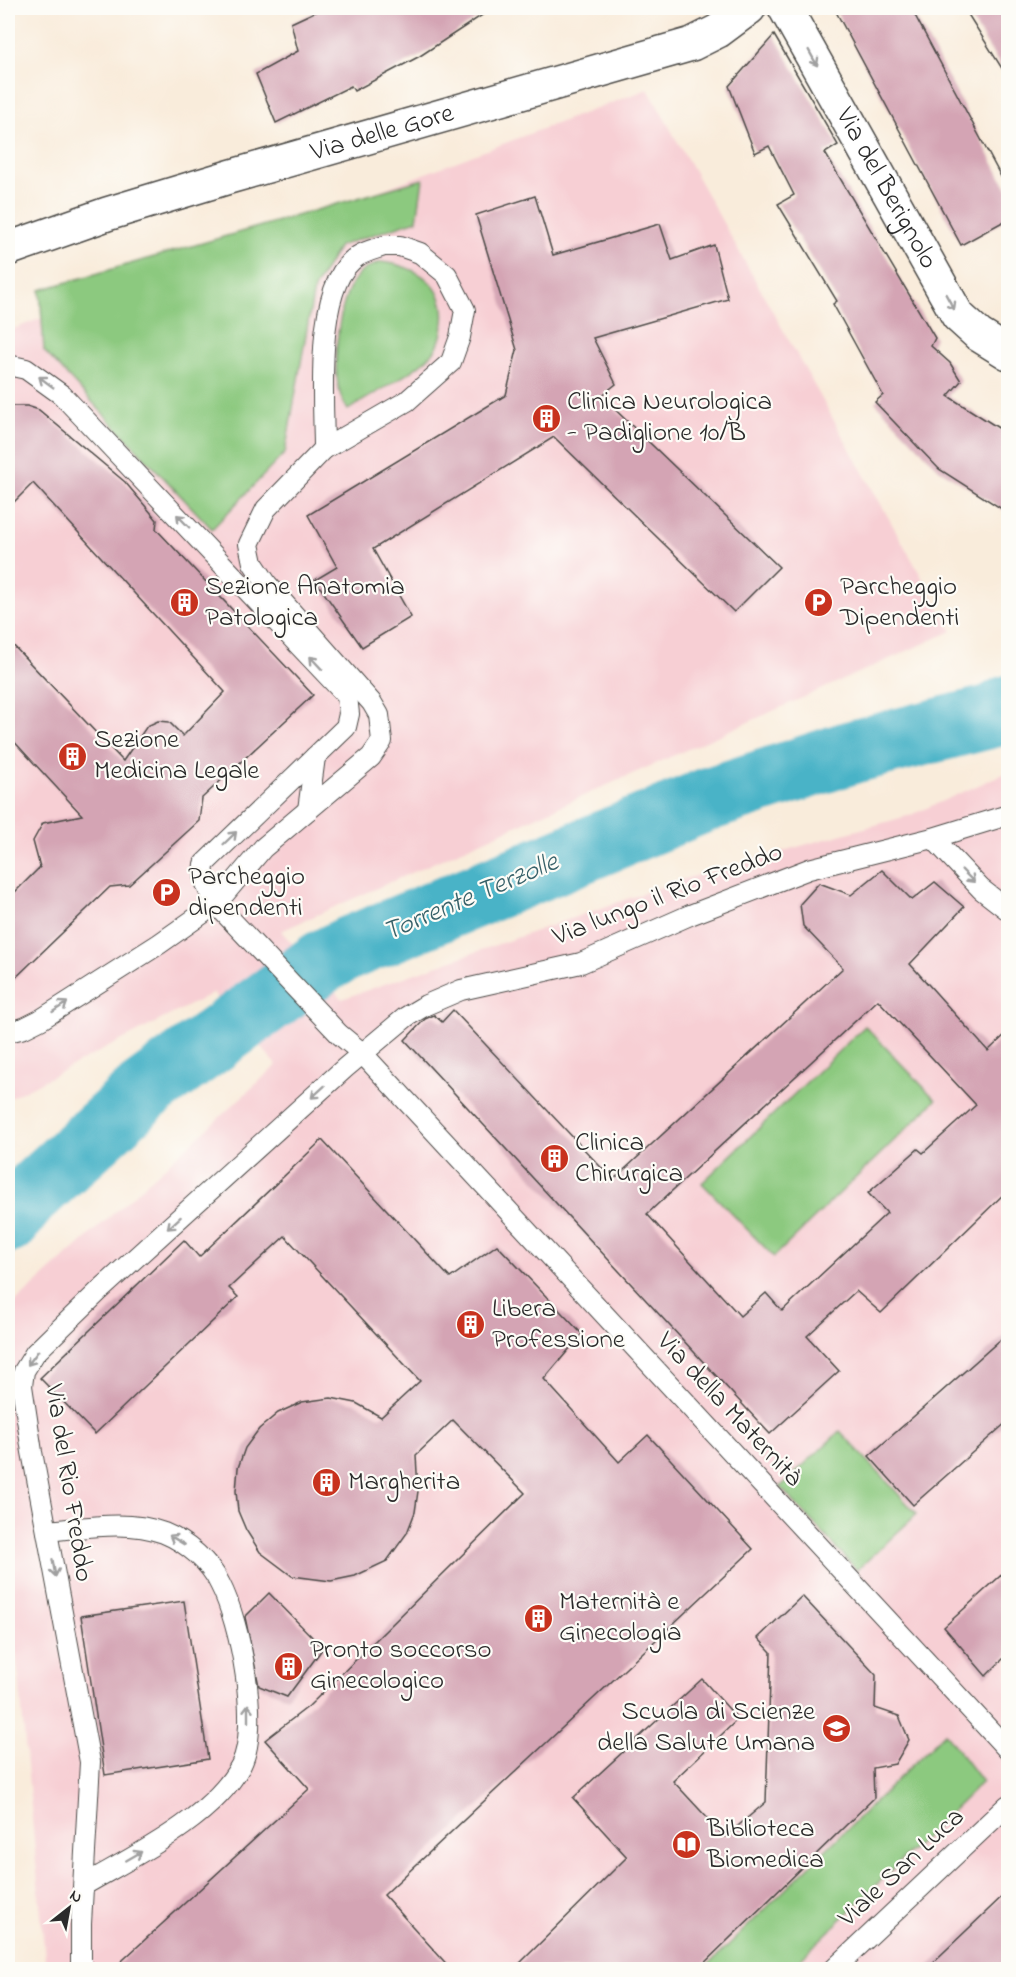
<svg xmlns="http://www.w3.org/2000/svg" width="1016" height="1977" font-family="'Indie Flower',sans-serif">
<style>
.built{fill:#f7cfd4}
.green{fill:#8cc97f;stroke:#5c7a55;stroke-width:1.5}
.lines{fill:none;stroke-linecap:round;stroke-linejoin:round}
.river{stroke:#49b3c7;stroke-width:64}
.building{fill:#d4a4b4;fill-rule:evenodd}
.lane-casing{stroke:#4a4845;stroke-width:22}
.street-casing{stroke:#4a4845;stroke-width:36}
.lane{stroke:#fff;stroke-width:20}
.street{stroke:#fff;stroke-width:33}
.oneway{stroke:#a0a0a0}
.labels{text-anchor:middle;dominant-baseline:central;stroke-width:4.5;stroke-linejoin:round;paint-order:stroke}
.street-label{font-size:27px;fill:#2b2b2b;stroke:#fdfcf7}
.poi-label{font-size:27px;fill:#2b2b2b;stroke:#fdfcf7;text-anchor:start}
.water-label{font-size:28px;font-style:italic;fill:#376169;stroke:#fdfcf7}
</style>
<rect width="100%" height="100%" fill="#fdfcf7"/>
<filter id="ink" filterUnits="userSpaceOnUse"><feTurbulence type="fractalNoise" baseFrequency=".0167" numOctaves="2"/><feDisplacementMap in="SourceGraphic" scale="12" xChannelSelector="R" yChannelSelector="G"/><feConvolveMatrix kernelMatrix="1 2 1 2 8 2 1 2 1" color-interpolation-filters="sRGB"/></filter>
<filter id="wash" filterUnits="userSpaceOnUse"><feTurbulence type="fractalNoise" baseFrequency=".008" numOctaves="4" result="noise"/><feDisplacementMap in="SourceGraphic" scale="24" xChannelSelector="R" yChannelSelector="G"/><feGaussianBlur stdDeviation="1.35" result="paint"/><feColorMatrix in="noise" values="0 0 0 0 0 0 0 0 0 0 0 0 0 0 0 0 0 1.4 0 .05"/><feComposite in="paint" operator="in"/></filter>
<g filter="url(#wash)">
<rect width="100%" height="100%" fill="#f9ecdb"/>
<polygon class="built" points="648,89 952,631 281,931 342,999 684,879 911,815 1008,772 1008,1969 46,1969 19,1678 8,1597 8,1309 277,1065 213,993 8,1099 8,331"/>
<g class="green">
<polygon points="423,179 417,220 339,246 314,289 285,453 212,529 44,351 40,290"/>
<path d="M381 262C416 266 448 284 443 324 442 336 438 349 429 357 409 376 372 394 348 410 345 405 341 399 340 393 331 365 338 294 360 273 365 268 374 265 381 262Z"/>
<polygon points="865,1026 936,1100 774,1257 702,1183"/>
<polygon points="840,1431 917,1514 857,1570 780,1487"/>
<polygon points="945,1733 982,1782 790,1969 712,1969 708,1965"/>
</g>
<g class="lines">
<polyline class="river" points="8,1222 28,1197 143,1092 322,962 347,949 706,800 852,752 993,716 1008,707"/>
</g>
<g id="blocks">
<g class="building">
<polygon points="323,8 493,8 420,56 354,91 351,86 276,123 256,74 298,51 291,23"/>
<polygon points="834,8 911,8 1008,190 1008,219 961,245"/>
<polygon points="964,8 1008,8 1008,78"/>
<polygon points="774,35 838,145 825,153 935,338 931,346 950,363 961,381 948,396 1008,434 1008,513 939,469 875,402 883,395 833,304 837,301 778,204 794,195 769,146 755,153 729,86"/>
<polygon points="535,196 553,255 660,224 672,260 714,245 728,299 593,338 616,384 601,396 779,567 734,612 554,437 373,549 411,617 362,647 315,580 337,567 308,515 506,395 517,350 476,215"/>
<polygon points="8,406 27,406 39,410 125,482 157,520 156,529 313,695 202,798 199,821 129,885 110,887 8,985 8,899 40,867 33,841 43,823 82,815 8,735 8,640 123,761 147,726 158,721 169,722 183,736 225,692 33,483 8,508"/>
<path d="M882 870 912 900 935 882 964 907 910 964 988 1051 1008 1032V1190L881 1313 856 1291 807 1336 839 1371 770 1434 405 1040 425 1019 434 1015 442 1022 453 1010 613 1180 843 968 803 926 800 904 819 883 851 895ZM878 1000 976 1105 923 1153 918 1149 868 1193 887 1213 782 1311 766 1293 740 1316 647 1214Z"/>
<polygon points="322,1140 450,1278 497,1245 582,1334 544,1379 619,1462 648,1435 753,1549 384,1895 452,1970 112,1970 309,1789 265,1740 309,1706 525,1493 453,1420 416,1455 418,1491 415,1512 407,1533 387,1561 355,1576 331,1581 292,1576 260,1552 246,1530 238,1511 236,1491 238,1468 245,1448 259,1429 278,1413 302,1402 331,1398 356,1403 381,1417 420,1381 285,1236 229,1288 238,1297 95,1434 40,1378 184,1240 199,1257"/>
<polygon points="1008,1333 1008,1421 913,1505 869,1456"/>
<polygon points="1008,1569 1008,1654 986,1676 944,1627"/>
<polygon points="269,1593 323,1648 287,1697 259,1686 245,1617"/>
<polygon points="802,1596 876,1675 875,1708 899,1716 909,1740 895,1764 873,1768 874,1798 697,1970 513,1970 627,1857 573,1798 702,1679 738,1719 673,1781 725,1837 766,1802 771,1652 758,1638"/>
<polygon points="184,1601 208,1759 105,1775 81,1616"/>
<polygon points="1008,1891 1008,1970 925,1970"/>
</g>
</g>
</g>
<g filter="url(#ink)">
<use href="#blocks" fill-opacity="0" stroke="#4a4845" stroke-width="1.5"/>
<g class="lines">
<defs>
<g id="lane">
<path d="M384 246H400L420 253 447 275 465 310 460 337 451 362 407 401 324 449C324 402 313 283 358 256 366 251 376 249 384 246Z"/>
<path d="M8 365 26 369 62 395 347 696 349 714 346 727 204 864C202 879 208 890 216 904L339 1034 362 1053 1008 1750"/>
<polyline points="308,810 315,757"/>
<polyline points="933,838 981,889 1008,910"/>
<polyline points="8,1032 24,1028 40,1020 159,944 216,904 263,848 371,757 382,741 379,715 372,703 267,584 253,563 249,544 266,509 324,449"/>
<path d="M47 1531C83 1528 129 1519 164 1533 186 1542 210 1562 220 1584 240 1622 261 1726 241 1765 213 1818 134 1856 84 1885"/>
<polyline points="81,1970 81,1924 90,1762 32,1452 22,1386 24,1371 35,1353 99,1291 345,1068 406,1017 426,1005 461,990 581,963 690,915 809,869 933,838 1008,815"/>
<polyline points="833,1970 1008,1805"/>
</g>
<g id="street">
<path id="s1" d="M785 8 958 316 979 335 1008 353"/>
<path id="s2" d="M8 249 107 214 229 177 692 44 718 31 749 8"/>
</g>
</defs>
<use href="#lane" class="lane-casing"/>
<use href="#street" class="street-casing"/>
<use href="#lane" class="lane"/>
<use href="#street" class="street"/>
</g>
<defs><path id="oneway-shaft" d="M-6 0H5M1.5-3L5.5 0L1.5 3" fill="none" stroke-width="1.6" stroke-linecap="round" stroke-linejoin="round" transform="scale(1.5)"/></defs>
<g class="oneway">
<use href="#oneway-shaft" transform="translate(813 58) rotate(61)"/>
<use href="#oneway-shaft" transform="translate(950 302) rotate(61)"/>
<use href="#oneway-shaft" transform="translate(46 382) rotate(-143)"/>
<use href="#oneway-shaft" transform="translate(183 521) rotate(-134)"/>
<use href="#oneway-shaft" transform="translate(316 663) rotate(-133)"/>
<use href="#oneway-shaft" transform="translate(230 838) rotate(-44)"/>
<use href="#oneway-shaft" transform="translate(968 876) rotate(45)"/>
<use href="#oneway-shaft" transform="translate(60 1007) rotate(-33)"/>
<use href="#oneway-shaft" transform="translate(318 1092) rotate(138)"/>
<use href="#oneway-shaft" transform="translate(174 1223) rotate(138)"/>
<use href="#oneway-shaft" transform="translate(33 1358) rotate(126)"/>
<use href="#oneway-shaft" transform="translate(177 1540) rotate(-149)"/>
<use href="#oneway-shaft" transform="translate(54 1568) rotate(80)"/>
<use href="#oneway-shaft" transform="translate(248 1713) rotate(-90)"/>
<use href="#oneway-shaft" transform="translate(134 1856) rotate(-30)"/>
</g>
</g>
<defs>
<symbol id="building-disc" viewBox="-11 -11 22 22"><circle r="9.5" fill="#c8321e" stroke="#fdfcf7"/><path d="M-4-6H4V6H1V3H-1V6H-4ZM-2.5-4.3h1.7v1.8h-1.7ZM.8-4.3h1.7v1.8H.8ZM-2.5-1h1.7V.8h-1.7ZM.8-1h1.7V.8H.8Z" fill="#fff"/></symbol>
<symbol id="parking-disc" viewBox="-11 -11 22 22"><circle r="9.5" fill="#c8321e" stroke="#fdfcf7"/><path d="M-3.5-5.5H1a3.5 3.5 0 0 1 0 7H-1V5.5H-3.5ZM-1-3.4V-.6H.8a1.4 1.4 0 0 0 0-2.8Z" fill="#fff"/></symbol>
<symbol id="university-disc" viewBox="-11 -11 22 22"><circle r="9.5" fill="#c8321e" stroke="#fdfcf7"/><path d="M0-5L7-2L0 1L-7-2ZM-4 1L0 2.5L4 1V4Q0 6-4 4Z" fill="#fff"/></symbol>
<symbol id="library-disc" viewBox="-11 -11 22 22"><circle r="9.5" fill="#c8321e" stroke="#fdfcf7"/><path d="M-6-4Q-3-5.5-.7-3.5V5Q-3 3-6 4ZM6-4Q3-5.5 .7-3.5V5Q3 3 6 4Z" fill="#fff"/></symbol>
</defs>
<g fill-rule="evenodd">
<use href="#building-disc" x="530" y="402" width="33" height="33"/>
<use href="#building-disc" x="168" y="586" width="33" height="33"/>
<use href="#parking-disc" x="802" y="586" width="33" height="33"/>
<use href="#building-disc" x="56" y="740" width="33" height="33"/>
<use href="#parking-disc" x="150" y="876" width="33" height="33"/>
<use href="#building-disc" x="538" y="1142" width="33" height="33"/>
<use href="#building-disc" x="454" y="1308" width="33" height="33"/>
<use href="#building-disc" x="310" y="1466" width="33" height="33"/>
<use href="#building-disc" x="522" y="1602" width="33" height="33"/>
<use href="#building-disc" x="272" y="1650" width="33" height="33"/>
<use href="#university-disc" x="820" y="1712" width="33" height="33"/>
<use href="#library-disc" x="670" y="1828" width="33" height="33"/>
</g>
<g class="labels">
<g class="street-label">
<text stroke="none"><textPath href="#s2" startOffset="392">Via delle Gore</textPath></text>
<text stroke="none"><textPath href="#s1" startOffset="207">Via del Berignolo</textPath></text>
<text transform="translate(668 895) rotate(-21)">Via lungo il Rio Freddo</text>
<text transform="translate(729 1410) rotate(47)">Via della Maternità</text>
<text transform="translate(68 1483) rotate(81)">Via del Rio Freddo</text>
<text transform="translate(902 1868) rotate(-43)">Viale San Luca</text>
</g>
<g class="poi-label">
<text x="567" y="402">Clinica Neurologica<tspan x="567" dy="31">- Padiglione 10/B</tspan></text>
<text x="205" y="587">Sezione Anatomia<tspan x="205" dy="31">Patologica</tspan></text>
<text x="840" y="587">Parcheggio<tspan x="840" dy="31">Dipendenti</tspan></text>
<text x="94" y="740">Sezione<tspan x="94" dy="31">Medicina Legale</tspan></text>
<text x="188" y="877">Parcheggio<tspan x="188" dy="31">dipendenti</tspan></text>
<text x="575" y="1143">Clinica<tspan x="575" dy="31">Chirurgica</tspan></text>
<text x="492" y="1309">Libera<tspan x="492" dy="31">Professione</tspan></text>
<text x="348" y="1482">Margherita</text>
<text x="559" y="1602">Maternità e<tspan x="559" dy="31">Ginecologia</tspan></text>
<text x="310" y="1650">Pronto soccorso<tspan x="310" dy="31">Ginecologico</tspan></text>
<text x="815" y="1712" text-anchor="end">Scuola di Scienze<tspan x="815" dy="31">della Salute Umana</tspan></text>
<text x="707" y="1829">Biblioteca<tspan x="707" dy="31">Biomedica</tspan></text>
</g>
<g class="water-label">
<text transform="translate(471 898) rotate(-23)">Torrente Terzolle</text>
</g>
</g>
<rect width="1016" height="1977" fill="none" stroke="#fdfcf7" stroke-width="30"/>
<g transform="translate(69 1908) rotate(31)" stroke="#fdfcf7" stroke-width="4.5" paint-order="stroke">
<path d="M0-4.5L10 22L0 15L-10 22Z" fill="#2b2b2b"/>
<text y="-9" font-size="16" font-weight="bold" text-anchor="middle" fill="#2b2b2b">N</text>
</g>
</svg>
